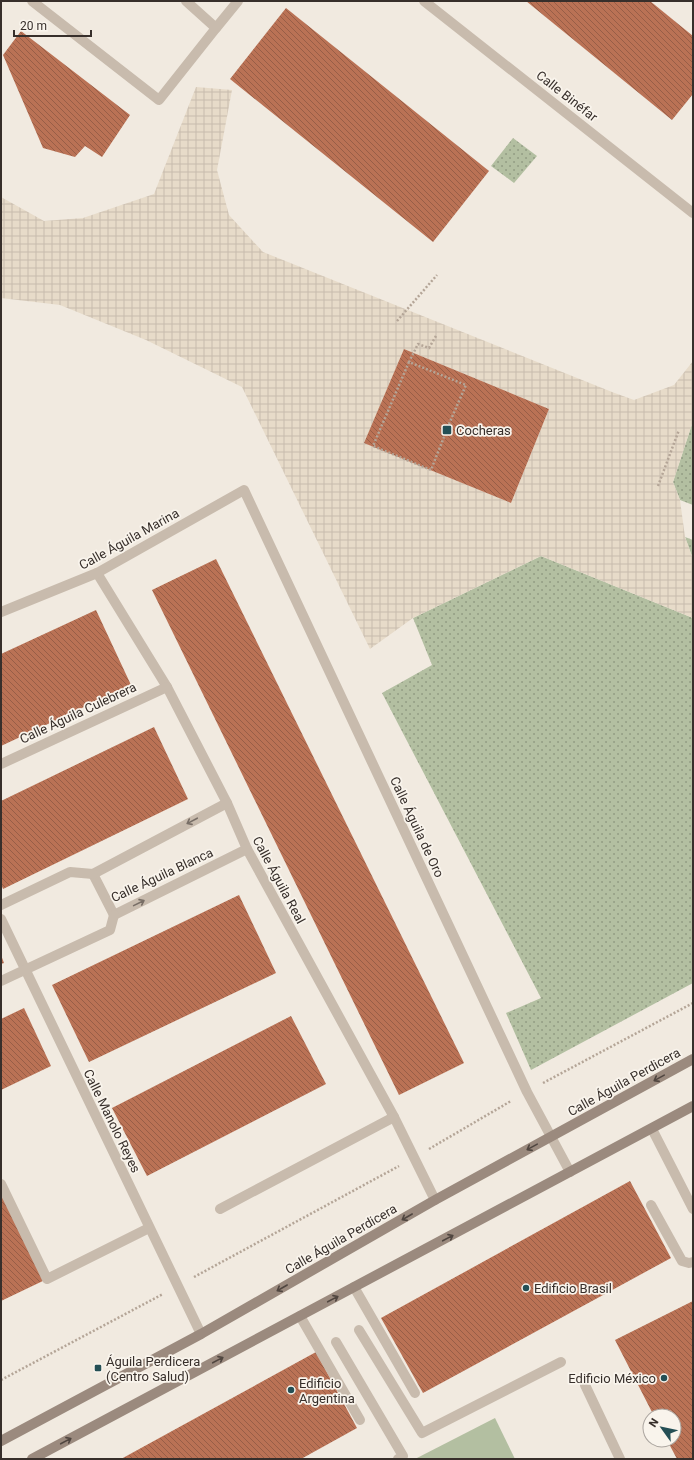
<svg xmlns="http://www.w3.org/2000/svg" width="694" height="1460" font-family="Roboto,sans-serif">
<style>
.grass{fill:url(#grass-dots)}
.garden{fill:#b3bfa1}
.plaza{fill:url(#plaza-grid);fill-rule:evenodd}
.building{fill:url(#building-back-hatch)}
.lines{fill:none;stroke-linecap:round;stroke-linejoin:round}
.path{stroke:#b4a597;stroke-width:2.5;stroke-dasharray:2 2;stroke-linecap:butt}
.lane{stroke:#c8bbad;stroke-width:10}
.street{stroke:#c8bbad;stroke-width:10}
.secondary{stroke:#9b8a7e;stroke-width:10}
.oneway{stroke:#786e66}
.oneway2{stroke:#504640}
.poi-dot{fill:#244f55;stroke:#f9f4ec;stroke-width:1.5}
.labels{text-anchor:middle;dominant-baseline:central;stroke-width:3.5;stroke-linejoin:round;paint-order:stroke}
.street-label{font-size:13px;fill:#372f2b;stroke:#f9f4ec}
.poi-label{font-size:13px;fill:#372f2b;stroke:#f9f4ec;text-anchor:start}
</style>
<defs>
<pattern id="grass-dots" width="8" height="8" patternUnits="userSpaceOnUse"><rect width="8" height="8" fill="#b3bfa1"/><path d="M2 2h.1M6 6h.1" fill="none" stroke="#929c83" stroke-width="1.8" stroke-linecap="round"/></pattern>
<pattern id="plaza-grid" width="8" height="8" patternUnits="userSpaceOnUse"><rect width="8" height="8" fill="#e7dbc9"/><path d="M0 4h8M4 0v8" fill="none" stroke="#c7bcad"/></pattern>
<pattern id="building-back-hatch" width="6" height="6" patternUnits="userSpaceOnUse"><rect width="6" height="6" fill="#ba7255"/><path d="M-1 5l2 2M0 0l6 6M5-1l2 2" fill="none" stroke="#985e47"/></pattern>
</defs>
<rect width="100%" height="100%" fill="#f1eae0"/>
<g class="grass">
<polygon points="513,138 537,156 514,183 491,166"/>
<polygon points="693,421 693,505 680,500 673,482"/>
<polygon points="685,537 693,540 693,559"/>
<polygon points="541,556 693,618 693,983 531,1070 506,1013 541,998 382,693 432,665 413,618"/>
</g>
<polygon class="garden" points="495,1418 515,1459 415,1459"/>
<path class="plaza" d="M196 87 232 90 217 170 229 215 263 252 612 392 634 400 674 385 693 361V421L673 482 680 500 685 537 693 559V618L541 556 413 618 370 649 242 387 146 340 60 305 1 298V197L44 221 83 218 154 194ZM404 349 549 409 511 503 365 443Z"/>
<g class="building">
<polygon points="526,1 650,1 693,36 693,94 672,120"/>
<polygon points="286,8 489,171 433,242 230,79"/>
<polygon points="21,31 130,115 102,157 85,146 75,157 43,148 3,55"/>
<polygon points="404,349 549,409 511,503 364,443"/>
<polygon points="216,559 464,1063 399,1095 152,590"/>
<polygon points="96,610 131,685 1,746 1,654"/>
<polygon points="154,727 188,799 3,889 1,884 1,801"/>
<polygon points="239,895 276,973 89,1062 52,985"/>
<polygon points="1,955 4,963 1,964"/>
<polygon points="24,1008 51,1066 1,1090 1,1019"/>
<polygon points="291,1016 326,1084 147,1176 112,1108"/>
<polygon points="630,1181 671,1258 423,1393 381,1318"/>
<polygon points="7,1195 47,1279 1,1301 1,1198"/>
<polygon points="693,1301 693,1459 677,1459 667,1440 674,1440 674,1416 654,1416 615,1340"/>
<polygon points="316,1352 357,1428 301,1459 121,1459"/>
</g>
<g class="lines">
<g class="path">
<polyline points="397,321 437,275"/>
<polyline points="436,336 429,348 418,344 409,362 466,385 449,424"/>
<polyline points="409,362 373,446 431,470 444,437"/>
<polyline points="658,486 679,430"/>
<polyline points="543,1083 693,1003"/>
<polyline points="429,1149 511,1101"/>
<polyline points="194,1277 399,1166"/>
<polyline points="1,1380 163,1294"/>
</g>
<g class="lane">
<polyline points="651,1205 682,1261 689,1263 693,1262"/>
<polyline points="354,1287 415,1393"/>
<polyline points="300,1316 360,1420"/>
<polyline points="585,1385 620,1459"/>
</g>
<g class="street">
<polyline points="32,1 159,100 216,28"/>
<polyline points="186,1 216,28 238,1"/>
<polyline points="424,1 693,213"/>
<polyline points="97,573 167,687 227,803 247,849 394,1117 435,1200"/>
<polyline points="1,612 97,573 244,490 527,1092 570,1172"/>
<polyline points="1,764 167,687"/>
<polyline points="227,803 93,874 114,915 247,849"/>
<polyline points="1,905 70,872 93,874"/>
<polyline points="1,919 201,1334"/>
<polyline points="1,981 110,930 114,915"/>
<polyline points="652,1129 693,1209"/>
<polyline points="1,1184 47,1279 149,1228"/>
<polyline points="220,1209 394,1117"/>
<polyline points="359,1330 422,1433 561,1362"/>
<polyline points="336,1342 403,1456 398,1459"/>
</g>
<g class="secondary">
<polyline points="1,1441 201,1334 435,1200 693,1059"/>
<polyline points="32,1459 693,1106"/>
</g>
</g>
<defs><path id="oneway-shaft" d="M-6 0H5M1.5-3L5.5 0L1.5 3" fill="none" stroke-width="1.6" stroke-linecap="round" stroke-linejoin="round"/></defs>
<g class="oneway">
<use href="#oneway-shaft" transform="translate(192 821) rotate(152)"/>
<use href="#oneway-shaft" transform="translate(139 903) rotate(-26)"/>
</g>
<g class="oneway2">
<use href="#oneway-shaft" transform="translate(659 1078) rotate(151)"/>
<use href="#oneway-shaft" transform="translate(532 1147) rotate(151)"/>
<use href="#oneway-shaft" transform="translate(407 1217) rotate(150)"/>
<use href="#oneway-shaft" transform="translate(448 1238) rotate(-28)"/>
<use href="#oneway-shaft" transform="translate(282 1288) rotate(150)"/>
<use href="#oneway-shaft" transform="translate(333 1299) rotate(-28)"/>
<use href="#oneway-shaft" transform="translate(218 1360) rotate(-28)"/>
<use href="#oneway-shaft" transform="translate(66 1441) rotate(-28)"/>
</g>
<g class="poi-dot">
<rect x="442" y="425" width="10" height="10" rx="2"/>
<circle cx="526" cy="1288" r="4"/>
<rect x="94" y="1364" width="8" height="8" rx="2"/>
<circle cx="664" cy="1378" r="4"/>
<circle cx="291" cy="1390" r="4"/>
</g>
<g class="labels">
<g class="street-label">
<text transform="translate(567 96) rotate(38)">Calle Binéfar</text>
<text transform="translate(129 539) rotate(-29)">Calle Águila Marina</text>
<text transform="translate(78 713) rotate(-25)">Calle Águila Culebrera</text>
<text transform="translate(417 827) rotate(65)">Calle Águila de Oro</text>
<text transform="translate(162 875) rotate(-25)">Calle Águila Blanca</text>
<text transform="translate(279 880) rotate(62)">Calle Águila Real</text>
<text transform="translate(624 1082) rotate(-29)">Calle Águila Perdicera</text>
<text transform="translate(112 1121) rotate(64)">Calle Manolo Reyes</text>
<text transform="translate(341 1239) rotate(-30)">Calle Águila Perdicera</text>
</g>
<g class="poi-label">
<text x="456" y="430">Cocheras</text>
<text x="534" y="1288">Edificio Brasil</text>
<text x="106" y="1361">Águila Perdicera<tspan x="106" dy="15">(Centro Salud)</tspan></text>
<text x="656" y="1378" text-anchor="end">Edificio México</text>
<text x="299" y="1383">Edificio<tspan x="299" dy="15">Argentina</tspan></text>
</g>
</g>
<rect width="694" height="1460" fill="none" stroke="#372f2b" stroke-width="4"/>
<g transform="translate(662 1428) rotate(303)"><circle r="19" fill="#f9f4ec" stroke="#aba59f"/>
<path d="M0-3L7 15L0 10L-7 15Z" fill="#244f55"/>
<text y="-6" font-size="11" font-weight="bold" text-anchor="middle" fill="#372f2b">N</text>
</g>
<path d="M14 30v6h77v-6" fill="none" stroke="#372f2b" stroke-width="2"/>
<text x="20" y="30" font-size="12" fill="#372f2b" stroke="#f9f4ec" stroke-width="3" paint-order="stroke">20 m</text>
</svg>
